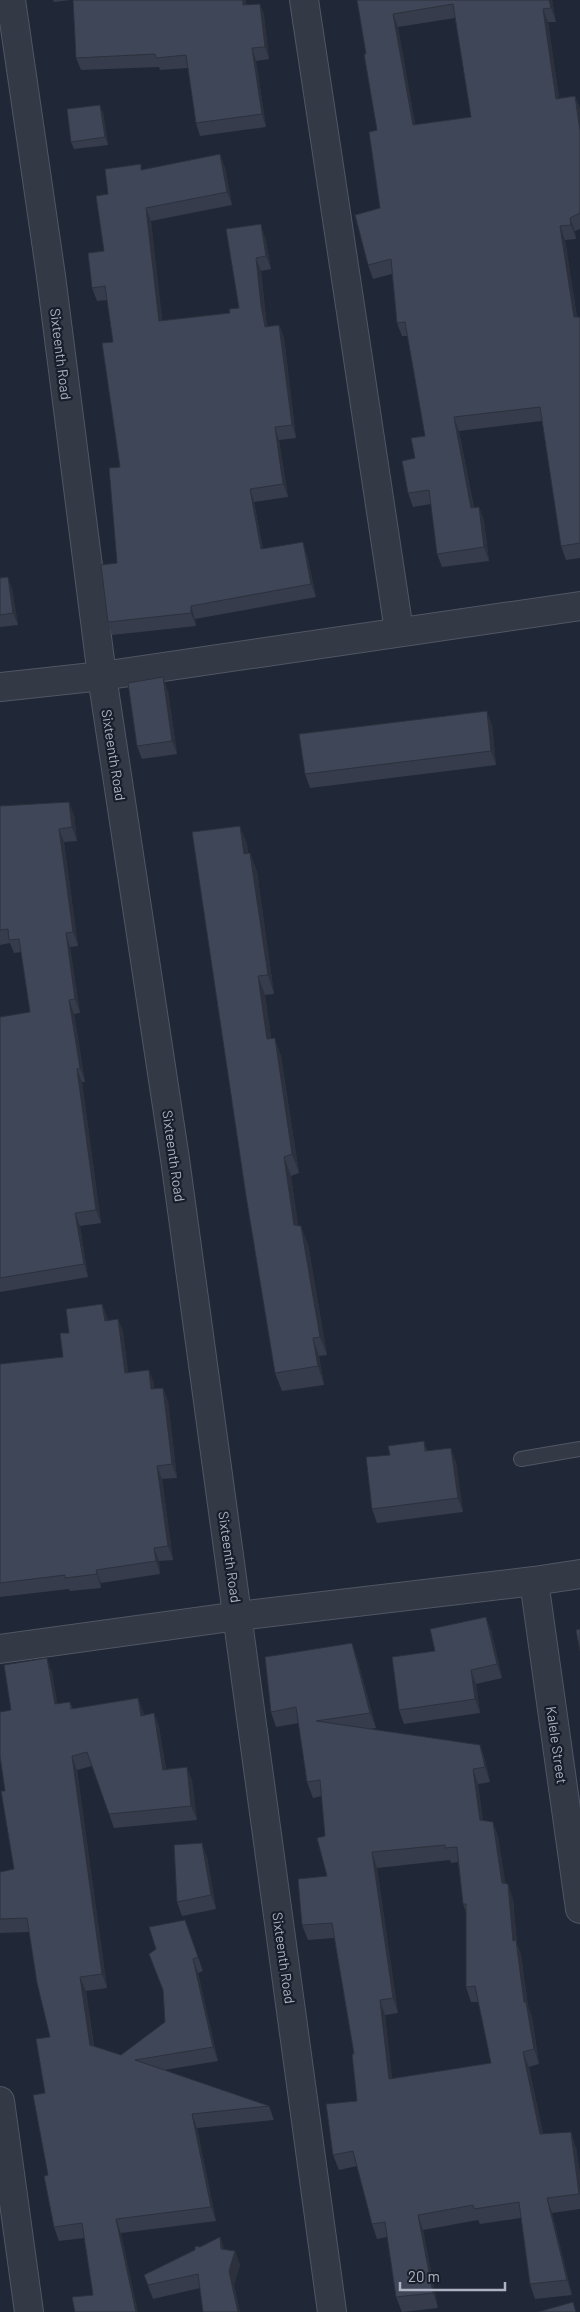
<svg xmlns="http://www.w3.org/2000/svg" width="580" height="2312" font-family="Barlow,sans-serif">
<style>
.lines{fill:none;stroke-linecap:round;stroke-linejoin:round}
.service-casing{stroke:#515664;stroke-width:16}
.minor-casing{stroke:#515664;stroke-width:30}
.service{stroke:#343946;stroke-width:14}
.minor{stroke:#343946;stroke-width:28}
.wall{fill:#363c4b;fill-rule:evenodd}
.shaded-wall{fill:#2c313d}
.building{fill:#3f4657;stroke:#2c313d;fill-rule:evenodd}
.labels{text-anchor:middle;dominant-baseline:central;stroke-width:4.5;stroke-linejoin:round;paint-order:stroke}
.street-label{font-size:14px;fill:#aeb3c3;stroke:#191e2b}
</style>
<rect width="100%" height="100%" fill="#202736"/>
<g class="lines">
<defs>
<polyline id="service" points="521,1459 580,1449"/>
<g id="minor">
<polyline points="11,0 51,276 102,676 175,1159 332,2312"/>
<polyline points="304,0 399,631"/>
<polyline points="0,687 102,676 580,606"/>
<polyline points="534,1581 580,1909"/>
<polyline points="0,1649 238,1616 534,1581 580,1574"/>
<polyline points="0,2101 29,2312"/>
</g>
</defs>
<use href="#service" class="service-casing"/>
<use href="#minor" class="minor-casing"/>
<use href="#service" class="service"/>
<use href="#minor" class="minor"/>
</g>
<g class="wall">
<polygon points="53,0 71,0 54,2"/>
<path d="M357 0H552L556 22H548L559 98 575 96 580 109V229L575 231 576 239 565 240 577 317H580V558L566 560 561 546 542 421 459 431 474 508 479 507 484 521 489 561 442 567 437 554 431 504 413 507 408 493 415 458 425 436 408 336H402L397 323 392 274 373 279 368 265 380 208 377 130 366 54ZM455 18 471 117 415 125 398 27Z"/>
<polygon points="260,4 264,16 269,59 256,61 266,127 200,136 196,123 188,68 160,70 159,67 81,70 76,58 247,5"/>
<polygon points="103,112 108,145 74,149 71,142"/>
<polygon points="225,167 232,205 151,221 162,321 230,313 239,308 226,229 265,237 271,269 261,271 266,318 267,327 279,325 284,338 296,438 279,440 288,497 254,502 263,549 307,555 316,597 195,619 196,626 112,635 108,622 117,563 120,467 113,342 107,300 97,301 92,288 104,251 143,170"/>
<polygon points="8,577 12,589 18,625 0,627 0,578"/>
<polygon points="168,691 177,754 142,759 137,746"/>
<polygon points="492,725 496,765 310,788 305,774"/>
<polygon points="0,806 74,815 77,841 64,842 78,946 70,947 80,1013 74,1014 85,1082 82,1082 101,1223 80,1226 88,1277 0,1292 0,1017 30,1012 21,952 14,953 10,943 0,945"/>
<polygon points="247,844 248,853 250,853 257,872 274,994 265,995 271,1038 281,1056 299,1173 291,1176 298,1226 308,1244 327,1355 319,1356 324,1385 282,1391 275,1373"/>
<polygon points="102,1304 108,1321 118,1319 123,1332 128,1372 154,1383 154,1388 168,1401 177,1478 162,1479 173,1560 159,1561 160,1574 101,1583 101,1588 70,1591 69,1589 0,1597 0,1364 63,1357 69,1333"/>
<polygon points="424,1441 427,1451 456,1462 463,1512 377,1523 372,1509 390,1455"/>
<polygon points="491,1630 502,1678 476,1684 480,1713 404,1724 399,1710 435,1651"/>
<path d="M357 1658 376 1728 371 1729 480 1745 485 1760 490 1782 478 1784 483 1821 493 1822 498 1837 505 1883 513 1899 517 1944 521 1955 528 2006 532 2017 539 2064 529 2067 543 2134 576 2147 580 2174V2209L552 2213 572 2295 535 2299 530 2284 521 2218 480 2224 478 2220 423 2230 438 2308 402 2312 396 2297 387 2237 377 2239 372 2224 357 2166 339 2170 333 2155 357 2101 354 2054 334 1938 308 1940 302 1925 327 1876 325 1836 322 1796 313 1798 307 1782 299 1723 276 1727 271 1712ZM450 1860 451 1863 458 1862 463 1904 466 1912V1987L471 2002H478L491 2063 392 2079 385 2015 398 2013 377 1868Z"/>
<polygon points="52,1672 57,1704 70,1702 73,1709 138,1698 144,1715 154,1713 159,1727 166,1769 187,1767 192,1781 197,1820 114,1828 92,1766 77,1770 107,1988 86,1991 94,2046 121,2055 165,2022 163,1991 156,1949 185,1920 203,1971 198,1973 218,2061 164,2070 269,2106 274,2120 197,2128 216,2221 121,2233 93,2295 84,2238 59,2241 54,2227 48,2175 45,2093 50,2037 29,1932 0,1933 0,1872 14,1869 5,1791 11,1710"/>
<polygon points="207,1857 216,1909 182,1916 177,1902"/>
<polygon points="220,2237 224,2250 235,2251 240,2265 234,2285 240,2312 203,2312 200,2288 153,2299 144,2275"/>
</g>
<g class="shaded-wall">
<polygon points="243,0 246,0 248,18 243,5"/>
<polygon points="549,0 552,0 556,22 551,8"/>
<polygon points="260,4 264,16 269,59 265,47"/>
<polygon points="543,9 548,22 561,112 556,99"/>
<polygon points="393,14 398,27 418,139 413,125"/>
<polygon points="252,48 256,61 266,127 262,114"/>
<polygon points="575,96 580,109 580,131"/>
<polygon points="100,105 103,112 108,145 105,137"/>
<polygon points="220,154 225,167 232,205 227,192"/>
<polygon points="146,208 151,221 164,334 159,321"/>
<polygon points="570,218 575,231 576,239 571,225"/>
<polygon points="261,224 265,237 271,269 266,256"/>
<polygon points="560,226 565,240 579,331 574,317"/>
<polygon points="256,258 261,271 266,318 270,340 265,327 261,305"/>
<polygon points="279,325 284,338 296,438 292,425"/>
<polygon points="454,417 459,431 476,522 471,508"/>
<polygon points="275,427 279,440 288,497 283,484"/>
<polygon points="250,489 254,502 265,562 261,549"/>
<polygon points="479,507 484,521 489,561 484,547"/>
<polygon points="303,542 307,555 316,597 311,584"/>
<polygon points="8,577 12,589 18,625 13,613"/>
<polygon points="191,606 195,619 196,626 191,613"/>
<polygon points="163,677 168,691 177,754 172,741"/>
<polygon points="487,711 492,725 496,765 491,751"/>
<polygon points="69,802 74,815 77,841 72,827"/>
<polygon points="240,826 247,844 251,872 244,854"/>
<polygon points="59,829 64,842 78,946 73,932"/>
<polygon points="250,853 257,872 274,994 268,975"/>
<polygon points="66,933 70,947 80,1013 75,999"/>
<polygon points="258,976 265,995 274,1057 267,1039"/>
<polygon points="69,1000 74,1014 85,1082 80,1068"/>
<polygon points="275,1038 281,1056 299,1173 292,1154"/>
<polygon points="77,1069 82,1082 101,1223 96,1210"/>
<polygon points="284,1157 291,1176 301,1244 294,1225"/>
<polygon points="75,1213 80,1226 88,1277 84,1264"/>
<polygon points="301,1226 308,1244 327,1355 320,1337"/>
<polygon points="102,1304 107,1317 109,1334 105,1321"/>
<polygon points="118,1319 123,1332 130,1386 125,1373"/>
<polygon points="313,1338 319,1356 324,1385 318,1366"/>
<polygon points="149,1370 154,1383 155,1402 151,1389"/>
<polygon points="163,1388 168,1401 177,1478 172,1464"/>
<polygon points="451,1448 456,1462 463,1512 458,1498"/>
<polygon points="157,1466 162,1479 173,1560 168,1546"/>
<polygon points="154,1548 159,1561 160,1574 156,1561"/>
<polygon points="96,1570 101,1583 101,1588 97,1574"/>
<polygon points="486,1617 491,1630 502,1678 497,1664"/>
<polygon points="352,1643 357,1658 376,1728 370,1713"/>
<polygon points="47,1658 52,1672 60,1718 55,1704"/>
<polygon points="471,1670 476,1684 480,1713 475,1699"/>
<polygon points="138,1698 143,1712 146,1730 141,1716"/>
<polygon points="154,1713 159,1727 168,1784 163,1770"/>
<polygon points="480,1745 485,1760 490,1782 485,1767"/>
<polygon points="72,1756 77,1770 107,1988 102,1974"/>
<polygon points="187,1767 192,1781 197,1820 191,1806"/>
<polygon points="473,1769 478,1784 485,1835 480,1820"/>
<polygon points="493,1822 498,1837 508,1898 502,1883"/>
<polygon points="202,1843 207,1857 216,1909 211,1895"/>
<polygon points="372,1852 377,1868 398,2013 393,1998"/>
<polygon points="508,1884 513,1899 517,1944 521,1955 528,2006 532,2017 539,2064 534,2049 524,2002 513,1941"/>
<polygon points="193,1959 198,1973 218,2061 213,2047"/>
<polygon points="80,1977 86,1991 95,2059 90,2045"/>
<polygon points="380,2000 385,2015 394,2094 389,2079"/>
<polygon points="523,2052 529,2067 546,2149 540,2134"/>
<polygon points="192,2114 197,2128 216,2221 211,2207"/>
<polygon points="571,2132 576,2147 580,2174 580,2195"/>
<polygon points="547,2198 552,2213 572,2295 567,2280"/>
<polygon points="418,2215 423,2230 438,2308 433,2293"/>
<polygon points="116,2219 121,2233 138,2312 136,2312"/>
<polygon points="220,2237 225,2251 221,2249"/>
<polygon points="235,2251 240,2265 234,2285 240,2312 238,2312 229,2271"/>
</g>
<g class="building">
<polygon points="73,0 243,0 243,5 260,4 265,47 252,48 262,114 196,123 186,55 156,58 155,54 76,58"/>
<path d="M357 0H549L551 8 543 9 556 99 575 96 580 131V213L570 218 571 225 560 226 574 317H580V543L561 546 540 407 454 417 471 508 479 507 484 547 437 554 429 490 408 493 402 461 415 458 411 438 425 436 405 322 397 323 391 259 368 265 355 215 380 208 369 132 377 130 364 54H366ZM453 4 471 117 413 125 393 14Z"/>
<polygon points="100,105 105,137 71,142 67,109"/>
<polygon points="220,154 227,192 146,208 159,321 230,313 229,309 239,308 226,229 261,224 266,256 256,258 261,305 265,327 279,325 292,425 275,427 283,484 250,489 261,549 303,542 311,584 191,606 191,613 108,622 101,565 117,563 109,468 120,467 102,343 113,342 105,286 92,288 88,253 104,251 96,196 108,194 105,169 141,164 141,170"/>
<polygon points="8,577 13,613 0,615 0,578"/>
<polygon points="163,677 172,741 137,746 128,683"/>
<polygon points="487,711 491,751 305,774 299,734"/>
<polygon points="69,802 72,827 59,829 73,932 66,933 75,999 69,1000 80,1068 77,1069 96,1210 75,1213 84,1264 0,1278 0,1017 30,1012 19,939 9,940 8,929 0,930 0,806"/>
<polygon points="240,826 244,854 250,853 268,975 258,976 267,1039 275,1038 292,1154 284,1157 294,1225 301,1226 320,1337 313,1338 318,1366 275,1373 246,1196 192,832"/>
<polygon points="102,1304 105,1321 118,1319 125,1373 149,1370 151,1389 163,1388 172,1464 157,1466 168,1546 154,1548 156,1561 96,1570 97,1574 65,1578 65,1575 0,1583 0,1364 63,1357 60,1333 69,1333 66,1309"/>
<polygon points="424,1441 425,1451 451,1448 458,1498 372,1509 366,1457 390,1455 388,1446"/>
<polygon points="486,1617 497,1664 471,1670 475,1699 399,1710 392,1657 435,1651 430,1629"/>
<polygon points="580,1629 580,1651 576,1630"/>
<path d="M352 1643 370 1713 316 1721 480 1745 485 1767 473 1769 480 1820 493 1822 502 1883 508 1884 513 1941 516 1940 524 2002H526L534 2049 523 2052 540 2134 571 2132 579 2194 547 2198 567 2280 530 2284 519 2202 474 2209 473 2205 418 2215 433 2293 396 2297 385 2222 372 2224 353 2151 333 2155 326 2104 357 2101 352 2054H354L332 1923 302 1925 298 1879 327 1876 317 1838 325 1836 320 1780 307 1782 296 1707 271 1712 265 1657ZM445 1845V1848L457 1847 463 1904H466V1987L475 1986 491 2063 389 2079 380 2000 393 1998 372 1852Z"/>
<polygon points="47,1658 55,1704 70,1702 71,1709 138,1698 141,1716 154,1713 163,1770 187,1767 191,1806 109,1814 87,1752 72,1756 102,1974 80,1977 90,2045 121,2055 165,2022 163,1990 149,1954 156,1949 149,1927 185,1920 198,1957 193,1959 213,2047 135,2060 269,2106 192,2114 211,2207 116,2219 136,2312 75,2312 72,2297 93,2295 82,2223 54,2227 44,2176 48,2175 33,2095 45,2093 36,2039 50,2037 37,1983 27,1918 0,1919 0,1872 14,1869 1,1791 5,1791 0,1756 0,1712 11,1710 4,1665"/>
<polygon points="202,1843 211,1895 177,1902 174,1845"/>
<polygon points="220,2237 221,2249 235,2251 229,2271 238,2312 203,2312 198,2274 148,2285 144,2275 195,2250 195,2246 200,2247"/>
<polygon points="573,2302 576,2312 538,2312"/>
</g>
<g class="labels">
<g class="street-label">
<text transform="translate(61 354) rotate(83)">Sixteenth Road</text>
<text transform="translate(114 755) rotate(81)">Sixteenth Road</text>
<text transform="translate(174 1156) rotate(82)">Sixteenth Road</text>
<text transform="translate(230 1557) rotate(82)">Sixteenth Road</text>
<text transform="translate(557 1745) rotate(82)">Kalele Street</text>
<text transform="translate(284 1958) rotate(82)">Sixteenth Road</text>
</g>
</g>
<path d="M400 2282v8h105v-8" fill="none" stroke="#aeb3c3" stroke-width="2.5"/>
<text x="408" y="2282" font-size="15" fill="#aeb3c3" stroke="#191e2b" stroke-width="4" paint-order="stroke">20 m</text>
</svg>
